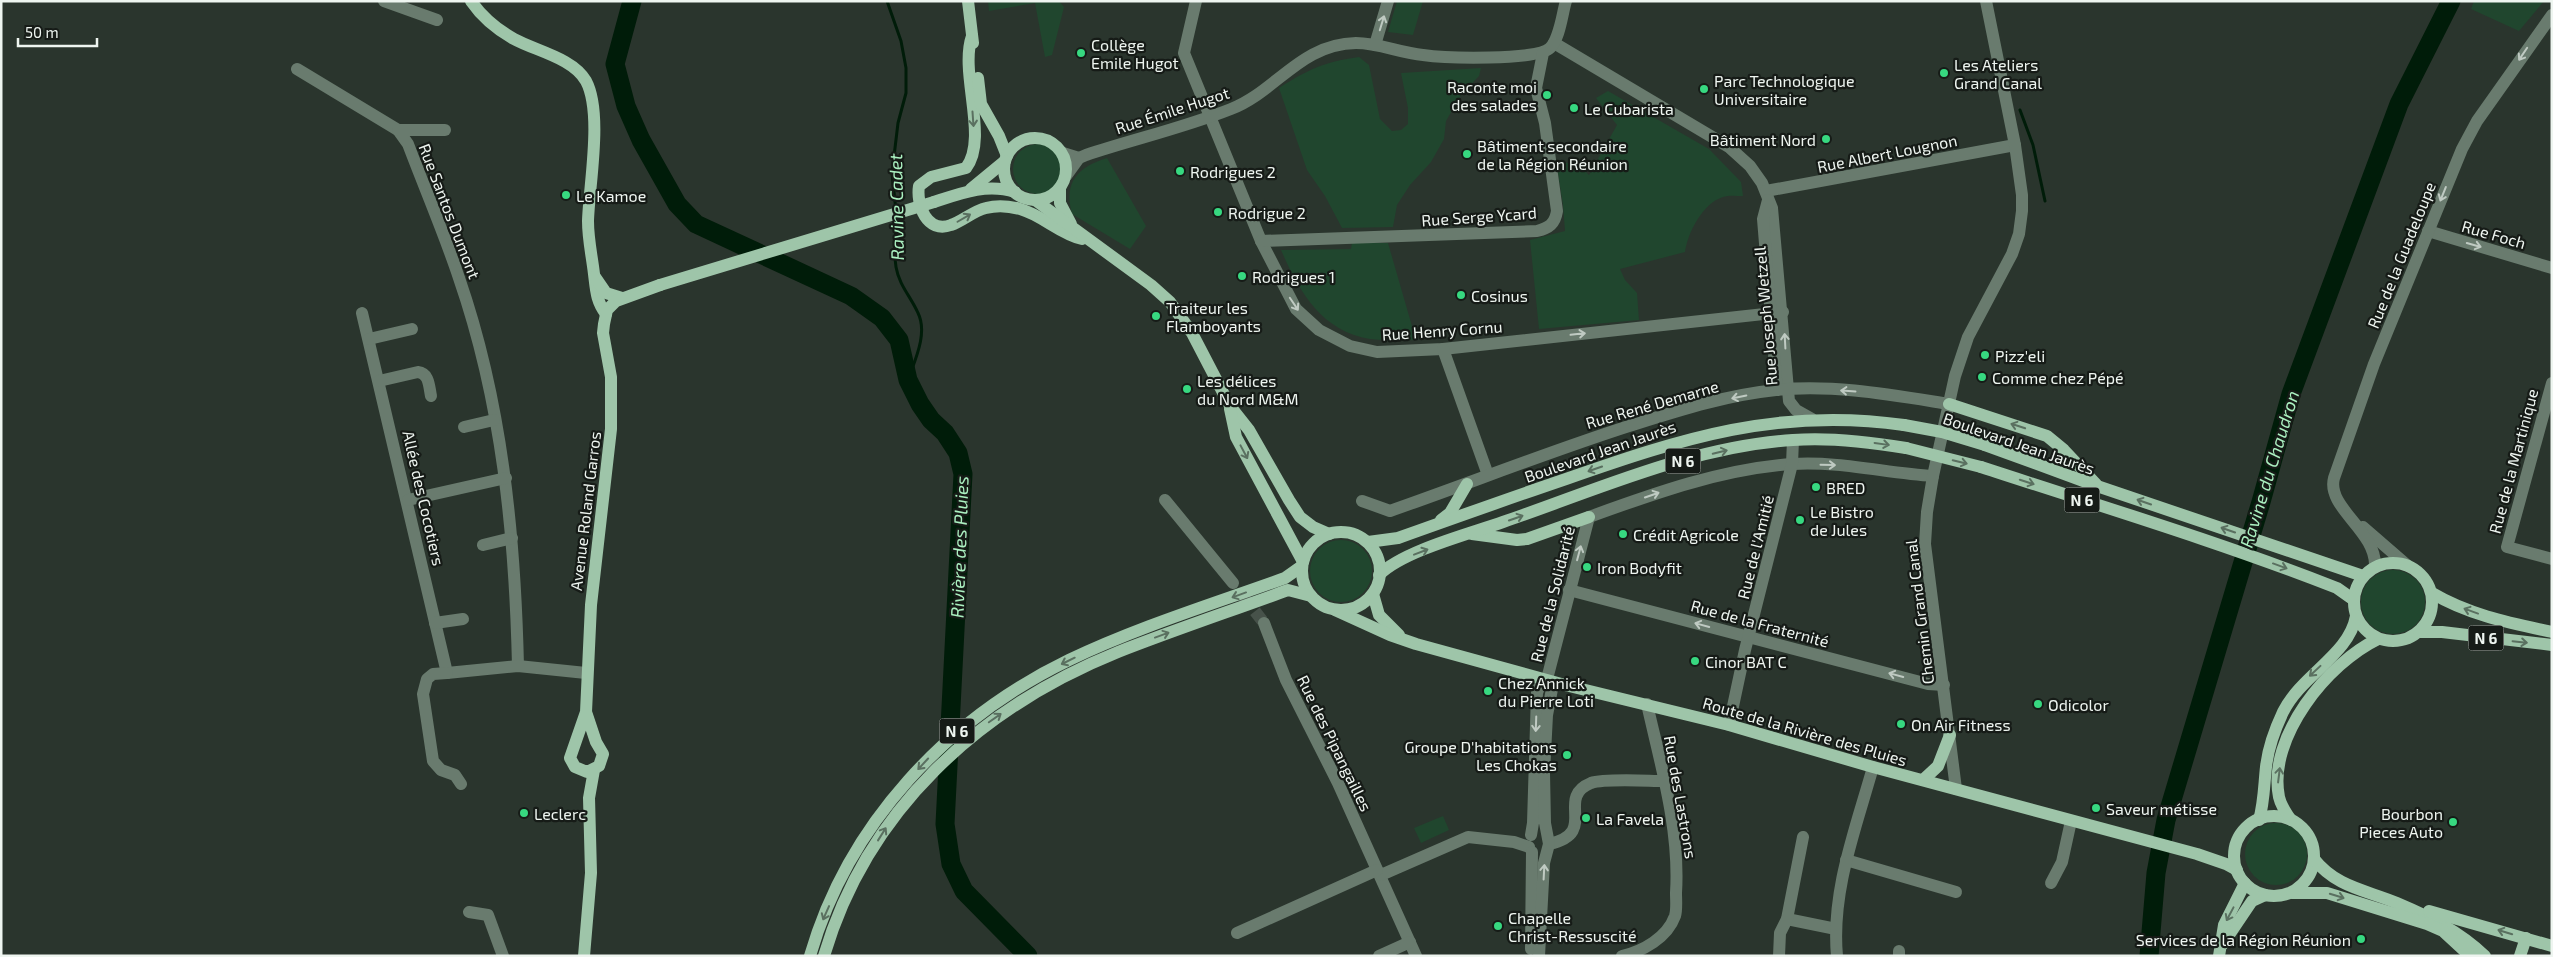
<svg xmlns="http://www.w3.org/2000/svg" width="2553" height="957" font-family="'Exo 2',sans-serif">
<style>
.green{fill:#20462e}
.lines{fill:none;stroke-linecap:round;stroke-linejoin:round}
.stream{stroke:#001c09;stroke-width:3}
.river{stroke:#001c09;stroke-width:19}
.minor-tunnel{stroke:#47524a;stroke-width:12;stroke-dasharray:12 6;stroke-linecap:butt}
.minor{stroke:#697b6e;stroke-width:12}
.major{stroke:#9ec5a9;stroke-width:12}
.major-bridge{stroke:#9ec5a9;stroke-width:12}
.oneway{stroke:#bfcac2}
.oneway2{stroke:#5a7060}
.poi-dot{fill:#37d880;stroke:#161b17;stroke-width:2}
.labels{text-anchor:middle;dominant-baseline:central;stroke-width:4.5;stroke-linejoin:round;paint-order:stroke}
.shield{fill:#161b17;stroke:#adb4af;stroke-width:1}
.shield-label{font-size:15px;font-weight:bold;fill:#eef5f0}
.poi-label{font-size:16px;fill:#eef5f0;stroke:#161b17;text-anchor:start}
.street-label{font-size:16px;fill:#eef5f0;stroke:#161b17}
.water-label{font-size:18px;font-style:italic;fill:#abf1c1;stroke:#161b17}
</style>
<rect width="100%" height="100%" fill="#2a352d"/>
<g class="green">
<polygon points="988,1 1059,1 1064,7 1052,55 1045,57 1035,3 989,11"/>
<polygon points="1397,1 1423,1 1413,35 1388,32"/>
<polygon points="2474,1 2544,1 2519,31 2471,9"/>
<path d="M1359 57 1369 65 1380 119 1392 131 1401 130 1408 124V108L1401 73 1481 68 1479 76 1461 95 1446 121 1444 139 1431 162 1410 185 1397 205 1393 227 1342 228 1325 196 1307 170 1279 88C1309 69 1324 62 1359 57Z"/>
<path d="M1608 91 1709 149 1741 182 1743 196C1737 196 1729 195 1723 197 1703 203 1688 232 1685 252L1620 269 1625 280 1637 293 1639 320 1539 329 1530 240 1565 231 1563 205 1556 161 1579 165 1589 175 1617 125 1596 98Z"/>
<circle cx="1038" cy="169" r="25"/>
<path d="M1107 158 1146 226 1130 249 1072 214C1063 182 1078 167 1107 158Z"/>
<path d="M1352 243H1388L1416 340C1401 340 1385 341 1370 339 1321 331 1299 291 1281 250L1351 249Z"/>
<circle cx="1341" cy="571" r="31"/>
<circle cx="2393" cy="602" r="32"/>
<polygon points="1443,816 1449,830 1421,843 1414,828"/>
<circle cx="2276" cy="854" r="31"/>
</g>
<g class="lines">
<g class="stream">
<polyline points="887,1 901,41 906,68 906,93 898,123 892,173 896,211"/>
<polyline points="2020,110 2033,145 2045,201"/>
<path d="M896 217C897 233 893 251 896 267 899 285 911 297 918 313 928 333 915 360 908 380"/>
</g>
<g class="river">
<polyline points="632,1 615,64 626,106 641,140 677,204 696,224 851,296 882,318 899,340 908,380 920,404 931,420 945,433 958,453 963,474 945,824 951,864 964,891 1028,956"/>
<polyline points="2149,956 2156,873 2166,820 2261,502 2291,394 2399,104 2451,1"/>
</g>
<polyline class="minor-tunnel" points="1244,597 1264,623"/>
<g class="minor">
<polyline points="384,1 437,20"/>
<polyline points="1196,1 1184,53 1261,241 1296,309 1319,330 1350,346 1377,352 1443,349 1783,312"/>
<polyline points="1554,43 1729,147 1750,166 1762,183 1772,208 1789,401 1796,410 1812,419"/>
<polyline points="1375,45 1388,1"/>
<path d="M297 69 398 130 408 144C425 189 444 233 459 278 502 402 515 535 518 666"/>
<polyline points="398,130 445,130"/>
<polyline points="1063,153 1079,158"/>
<path d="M1066 176 1079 158 1086 155C1134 139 1183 128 1231 109 1277 91 1300 44 1356 43 1379 43 1400 53 1423 55 1444 58 1537 61 1550 48 1560 38 1562 14 1566 1"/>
<polyline points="1766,191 2015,145"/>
<polyline points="1768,200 1763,219 1777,390"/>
<polyline points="2428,231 2552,268"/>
<path d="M1261 241 1537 231C1549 228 1555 224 1557 211L1545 123 1536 88 1543 53"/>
<polyline points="362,313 447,673 518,666 586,673"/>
<polyline points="369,339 412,329"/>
<polyline points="1443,349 1488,475"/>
<path d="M379 381 418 372C429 373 429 386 431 396"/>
<polyline points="2552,383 2507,547 2552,559"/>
<polyline points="464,427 494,420"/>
<polyline points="408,500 506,478"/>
<polyline points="1165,500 1233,583"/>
<path d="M1362 501 1390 511C1470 483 1548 452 1629 426 1677 411 1726 395 1776 390 1833 384 1892 395 1949 404"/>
<polyline points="2363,527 2408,566"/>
<polyline points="483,545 512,538"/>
<path d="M2375 567C2377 531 2326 508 2334 478L2374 364 2462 149 2477 121 2552 15"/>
<polyline points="1569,590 1928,684 1944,685"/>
<polyline points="435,623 463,619"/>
<polyline points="1264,623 1286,680 1338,783 1416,956"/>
<polyline points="447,673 433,674 427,679 423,694 433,761 441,770 455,775 461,784"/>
<path d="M1547 679 1589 517C1655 493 1722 469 1792 464 1840 461 1886 473 1933 476"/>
<polyline points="1729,725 1745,650 1792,464 1793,440"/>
<polyline points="1956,789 1925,544 1927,512 1933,476 1955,376 1968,337 2012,254 2019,234 2022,211 2022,195 2015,145 1986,1"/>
<polyline points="1531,835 1533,823 1537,693 1540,685 1547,679"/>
<path d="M1549 844C1600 833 1554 798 1591 783 1605 778 1648 781 1664 781"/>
<polyline points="1846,860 1956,892"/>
<polyline points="1381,875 1468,837 1514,842 1529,847"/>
<polyline points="2051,883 2062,862 2071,821"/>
<polyline points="469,912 488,915 503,956"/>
<polyline points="1787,919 1836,929"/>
<polyline points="1237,933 1377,870"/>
<polyline points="1531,949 1532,852"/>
<polyline points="1899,951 1899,956"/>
<polyline points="1379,956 1410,942"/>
<polyline points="1539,956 1544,863 1549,844 1545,823 1544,773 1547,715 1552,689 1547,679"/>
<path d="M1622 956C1643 951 1667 938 1675 916 1677 910 1676 900 1676 893 1680 830 1661 766 1647 704"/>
<polyline points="1779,956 1780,933 1787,919 1803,837"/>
<path d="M1837 956C1831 891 1856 828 1873 767"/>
</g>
<g class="major">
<path d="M471 1C482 17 498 30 514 39 536 51 573 58 586 81 603 113 589 185 588 221 588 240 592 256 594 274 596 290 596 301 606 314"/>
<polyline points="968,1 973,43"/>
<path d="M972 36C959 73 989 138 966 168L931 177 919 186C916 205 927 234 951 225 963 221 973 211 986 208 997 205 1009 206 1020 209 1042 215 1060 234 1082 239"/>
<polyline points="978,78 981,104 999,136 1007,156"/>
<circle cx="1035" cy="169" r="31"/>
<polyline points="1060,188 1060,203 1071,224"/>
<polyline points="971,189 1005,161"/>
<polyline points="1035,200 1151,285 1170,302 1192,333 1230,406 1249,430 1289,500 1300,517 1313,527 1329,534"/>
<path d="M934 202C961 193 987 183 1015 192"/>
<polyline points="595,277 606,293 622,298"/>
<polyline points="1949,404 2047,436 2064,450 2096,484"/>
<polyline points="1230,409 1236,437 1303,562"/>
<polyline points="1985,445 2097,486 2363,576"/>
<path d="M1981 467C2100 506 2220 542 2337 588L2354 600"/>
<polyline points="1441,520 1450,513 1467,484"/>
<circle cx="1341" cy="571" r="39"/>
<polyline points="1472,534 1517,540 1527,539 1589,517"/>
<path d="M1368 542 1398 538C1454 518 1510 498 1566 479 1683 438 1779 407 1904 425"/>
<circle cx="2393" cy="602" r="39"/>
<path d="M1379 575C1403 551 1469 534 1503 522 1597 490 1693 446 1793 440 1830 437 1870 442 1906 448"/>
<path d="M2432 593C2469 615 2510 623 2552 632"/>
<polyline points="1373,594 1379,615 1399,635"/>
<polyline points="1335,610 1390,635 1416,644 1565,685 1729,725 1873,767 2197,854 2226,864 2237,870"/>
<polyline points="2419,632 2442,632 2552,645"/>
<polyline points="586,712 596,742 603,754 599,766 587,772 575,767 570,758 586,712 591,605 611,429 611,377 603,333 604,324 607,310 616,301 660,285"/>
<polyline points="1923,780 1938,766 1950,735"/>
<circle cx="2274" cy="856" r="40"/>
<path d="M2259 820C2264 803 2264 785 2266 767 2268 748 2275 729 2283 712 2302 674 2349 655 2356 616"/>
<path d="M2291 820C2286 813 2281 806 2279 797 2267 737 2328 663 2378 639"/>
<path d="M2314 859C2336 887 2366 890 2397 903 2430 917 2459 931 2485 956"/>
<polyline points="2292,893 2327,893 2427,924 2443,931 2470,956"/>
<polyline points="2429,911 2552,946"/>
<polyline points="2223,944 2252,901 2265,895"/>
<polyline points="584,956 591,873 589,798 594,770"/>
<path d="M810 956C848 824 947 719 1069 660 1138 627 1213 604 1285 578L1302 566"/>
<path d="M824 956C867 810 979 708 1118 652 1174 630 1231 611 1288 590L1311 596"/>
<polyline points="2219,956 2224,925 2245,883"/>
<polyline points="2520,956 2526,938"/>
</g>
<g class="major-bridge">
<polyline points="660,285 934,202"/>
<polyline points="1904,425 1942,432 1985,445"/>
<polyline points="1906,448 1981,467"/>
</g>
</g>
<defs><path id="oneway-shaft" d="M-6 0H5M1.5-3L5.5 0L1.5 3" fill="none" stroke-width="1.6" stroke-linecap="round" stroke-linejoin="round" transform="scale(1.25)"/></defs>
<g class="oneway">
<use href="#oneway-shaft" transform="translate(1382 23) rotate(-73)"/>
<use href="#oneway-shaft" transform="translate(2523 54) rotate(124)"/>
<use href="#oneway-shaft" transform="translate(2443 194) rotate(112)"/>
<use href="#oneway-shaft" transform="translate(2474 245) rotate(16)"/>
<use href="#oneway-shaft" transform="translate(1294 304) rotate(56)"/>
<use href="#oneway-shaft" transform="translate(1578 334) rotate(-6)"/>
<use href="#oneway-shaft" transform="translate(1785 341) rotate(-93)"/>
<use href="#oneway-shaft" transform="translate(1848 391) rotate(-176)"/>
<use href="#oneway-shaft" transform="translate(1739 397) rotate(168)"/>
<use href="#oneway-shaft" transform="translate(1828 465) rotate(1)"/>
<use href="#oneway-shaft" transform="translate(1652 495) rotate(-19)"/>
<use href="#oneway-shaft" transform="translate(1579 553) rotate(-75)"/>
<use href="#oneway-shaft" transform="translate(1702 625) rotate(-165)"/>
<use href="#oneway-shaft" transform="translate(1896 675) rotate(-165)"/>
<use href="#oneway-shaft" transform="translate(1536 724) rotate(92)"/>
<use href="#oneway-shaft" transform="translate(1544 872) rotate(-87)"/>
</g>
<g class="oneway2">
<use href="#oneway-shaft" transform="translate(973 119) rotate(86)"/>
<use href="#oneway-shaft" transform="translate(964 218) rotate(-30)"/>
<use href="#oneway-shaft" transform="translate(2018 426) rotate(-162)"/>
<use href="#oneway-shaft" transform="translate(1882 444) rotate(8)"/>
<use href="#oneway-shaft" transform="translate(1244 452) rotate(62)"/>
<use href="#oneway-shaft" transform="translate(1720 452) rotate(-14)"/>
<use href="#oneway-shaft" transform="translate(1960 462) rotate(14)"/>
<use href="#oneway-shaft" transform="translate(1595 469) rotate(161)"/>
<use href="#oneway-shaft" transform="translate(2027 482) rotate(18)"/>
<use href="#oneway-shaft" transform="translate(2144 502) rotate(-161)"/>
<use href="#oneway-shaft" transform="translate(1516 518) rotate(-19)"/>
<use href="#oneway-shaft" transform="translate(2228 530) rotate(-161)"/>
<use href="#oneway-shaft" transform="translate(1421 552) rotate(-21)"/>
<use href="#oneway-shaft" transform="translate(2280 566) rotate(20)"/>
<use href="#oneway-shaft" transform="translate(1239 595) rotate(160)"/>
<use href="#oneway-shaft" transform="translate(2471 611) rotate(-160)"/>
<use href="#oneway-shaft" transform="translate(1162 635) rotate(-20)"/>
<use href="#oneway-shaft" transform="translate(2520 642) rotate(6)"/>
<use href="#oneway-shaft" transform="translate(1068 661) rotate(154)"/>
<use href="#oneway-shaft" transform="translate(2315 671) rotate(137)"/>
<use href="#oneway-shaft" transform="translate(995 718) rotate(-35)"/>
<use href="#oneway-shaft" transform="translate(923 764) rotate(133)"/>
<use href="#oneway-shaft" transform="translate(2279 775) rotate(-83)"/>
<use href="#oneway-shaft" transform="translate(882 834) rotate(-58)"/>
<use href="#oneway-shaft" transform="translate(2337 896) rotate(17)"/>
<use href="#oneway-shaft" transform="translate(826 913) rotate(114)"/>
<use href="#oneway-shaft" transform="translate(2230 914) rotate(118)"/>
<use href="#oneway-shaft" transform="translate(2505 932) rotate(-163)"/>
</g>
<g class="poi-dot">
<circle cx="1081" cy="53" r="5"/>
<circle cx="1944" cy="73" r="5"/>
<circle cx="1704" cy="89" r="5"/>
<circle cx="1547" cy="95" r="5"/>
<circle cx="1574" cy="108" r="5"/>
<circle cx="1826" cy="139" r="5"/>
<circle cx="1467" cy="154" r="5"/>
<circle cx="1180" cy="171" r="5"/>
<circle cx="566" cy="195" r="5"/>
<circle cx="1218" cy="212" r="5"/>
<circle cx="1242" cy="276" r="5"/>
<circle cx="1461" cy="295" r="5"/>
<circle cx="1156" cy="316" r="5"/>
<circle cx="1985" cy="355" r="5"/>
<circle cx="1982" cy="377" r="5"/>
<circle cx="1187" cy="389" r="5"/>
<circle cx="1816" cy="487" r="5"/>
<circle cx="1800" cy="520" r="5"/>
<circle cx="1623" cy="534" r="5"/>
<circle cx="1587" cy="567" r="5"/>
<circle cx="1695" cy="661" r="5"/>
<circle cx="1488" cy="691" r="5"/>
<circle cx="2038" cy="704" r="5"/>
<circle cx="1901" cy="724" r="5"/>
<circle cx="1567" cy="755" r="5"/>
<circle cx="2096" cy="808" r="5"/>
<circle cx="524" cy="813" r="5"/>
<circle cx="1586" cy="818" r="5"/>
<circle cx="2453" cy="822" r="5"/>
<circle cx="1498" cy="926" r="5"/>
<circle cx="2361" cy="939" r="5"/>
</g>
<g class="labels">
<g class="shield">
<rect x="1665.5" y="448.5" width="35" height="25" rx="4"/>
<rect x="2064.5" y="487.5" width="35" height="25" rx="4"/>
<rect x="2468.5" y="625.5" width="35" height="25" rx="4"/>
<rect x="939.5" y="718.5" width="35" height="25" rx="4"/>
</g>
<g class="shield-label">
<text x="1683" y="461">N 6</text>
<text x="2082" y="500">N 6</text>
<text x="2486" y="638">N 6</text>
<text x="957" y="731">N 6</text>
</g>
<g class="poi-label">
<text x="1091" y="44">Collège<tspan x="1091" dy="18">Emile Hugot</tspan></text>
<text x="1954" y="64">Les Ateliers<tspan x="1954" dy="18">Grand Canal</tspan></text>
<text x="1714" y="80">Parc Technologique<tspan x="1714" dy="18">Universitaire</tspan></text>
<text x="1537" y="86" text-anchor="end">Raconte moi<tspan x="1537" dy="18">des salades</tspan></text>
<text x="1584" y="108">Le Cubarista</text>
<text x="1816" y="139" text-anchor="end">Bâtiment Nord</text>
<text x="1477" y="145">Bâtiment secondaire<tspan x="1477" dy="18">de la Région Réunion</tspan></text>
<text x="1190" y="171">Rodrigues 2</text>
<text x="576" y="195">Le Kamoe</text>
<text x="1228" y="212">Rodrigue 2</text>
<text x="1252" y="276">Rodrigues 1</text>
<text x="1471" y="295">Cosinus</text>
<text x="1166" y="307">Traiteur les<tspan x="1166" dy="18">Flamboyants</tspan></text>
<text x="1995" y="355">Pizz'eli</text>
<text x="1992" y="377">Comme chez Pépé</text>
<text x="1197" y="380">Les délices<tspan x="1197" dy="18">du Nord M&amp;M</tspan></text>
<text x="1826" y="487">BRED</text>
<text x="1810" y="511">Le Bistro<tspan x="1810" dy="18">de Jules</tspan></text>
<text x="1633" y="534">Crédit Agricole</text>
<text x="1597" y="567">Iron Bodyfit</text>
<text x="1705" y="661">Cinor BAT C</text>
<text x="1498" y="682">Chez Annick<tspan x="1498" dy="18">du Pierre Loti</tspan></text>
<text x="2048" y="704">Odicolor</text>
<text x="1911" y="724">On Air Fitness</text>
<text x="1557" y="746" text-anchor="end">Groupe D'habitations<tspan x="1557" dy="18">Les Chokas</tspan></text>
<text x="2106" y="808">Saveur métisse</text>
<text x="534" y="813">Leclerc</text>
<text x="2443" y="813" text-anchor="end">Bourbon<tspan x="2443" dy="18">Pieces Auto</tspan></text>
<text x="1596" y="818">La Favela</text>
<text x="1508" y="917">Chapelle<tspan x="1508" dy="18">Christ-Ressuscité</tspan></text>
<text x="2351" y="939" text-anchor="end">Services de la Région Réunion</text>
</g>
<g class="street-label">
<text transform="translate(1172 110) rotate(-18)">Rue Émile Hugot</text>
<text transform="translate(1887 153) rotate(-11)">Rue Albert Lougnon</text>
<text transform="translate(450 211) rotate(69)">Rue Santos Dumont</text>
<text transform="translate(1479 216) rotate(-4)">Rue Serge Ycard</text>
<text transform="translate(2494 234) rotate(16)">Rue Foch</text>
<text transform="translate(2401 255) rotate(-68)">Rue de la Guadeloupe</text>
<text transform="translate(1765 316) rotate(-95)">Rue Joseph Wetzell</text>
<text transform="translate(1442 330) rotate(-4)">Rue Henry Cornu</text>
<text transform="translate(1652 404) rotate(-16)">Rue René Demarne</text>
<text transform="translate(2019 443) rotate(19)">Boulevard Jean Jaurès</text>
<text transform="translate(1600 451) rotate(-19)">Boulevard Jean Jaurès</text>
<text transform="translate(2513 461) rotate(-75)">Rue de la Martinique</text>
<text transform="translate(424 498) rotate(77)">Allée des Cocotiers</text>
<text transform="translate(585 511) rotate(-83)">Avenue Roland Garros</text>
<text transform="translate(1755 547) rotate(-76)">Rue de l'Amitié</text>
<text transform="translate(1552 594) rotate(-76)">Rue de la Solidarité</text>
<text transform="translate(1919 612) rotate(-97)">Chemin Grand Canal</text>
<text transform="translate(1760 623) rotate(15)">Rue de la Fraternité</text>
<text transform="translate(1805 731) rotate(16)">Route de la Rivière des Pluies</text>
<text transform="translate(1335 743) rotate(64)">Rue des Pipangailles</text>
<text transform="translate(1681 797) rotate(80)">Rue des Lastrons</text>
</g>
<g class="water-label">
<text transform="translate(896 207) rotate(-91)">Ravine Cadet</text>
<text transform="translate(2269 469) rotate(-73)">Ravine du Chaudron</text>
<text transform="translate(959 547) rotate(-88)">Rivière des Pluies</text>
</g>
</g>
<rect width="2553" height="957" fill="none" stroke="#eef5f0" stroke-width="5"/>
<path d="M18 38v8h79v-8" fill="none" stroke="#eef5f0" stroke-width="2.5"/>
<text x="25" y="38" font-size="15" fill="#eef5f0" stroke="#161b17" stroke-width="4" paint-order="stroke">50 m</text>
</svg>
